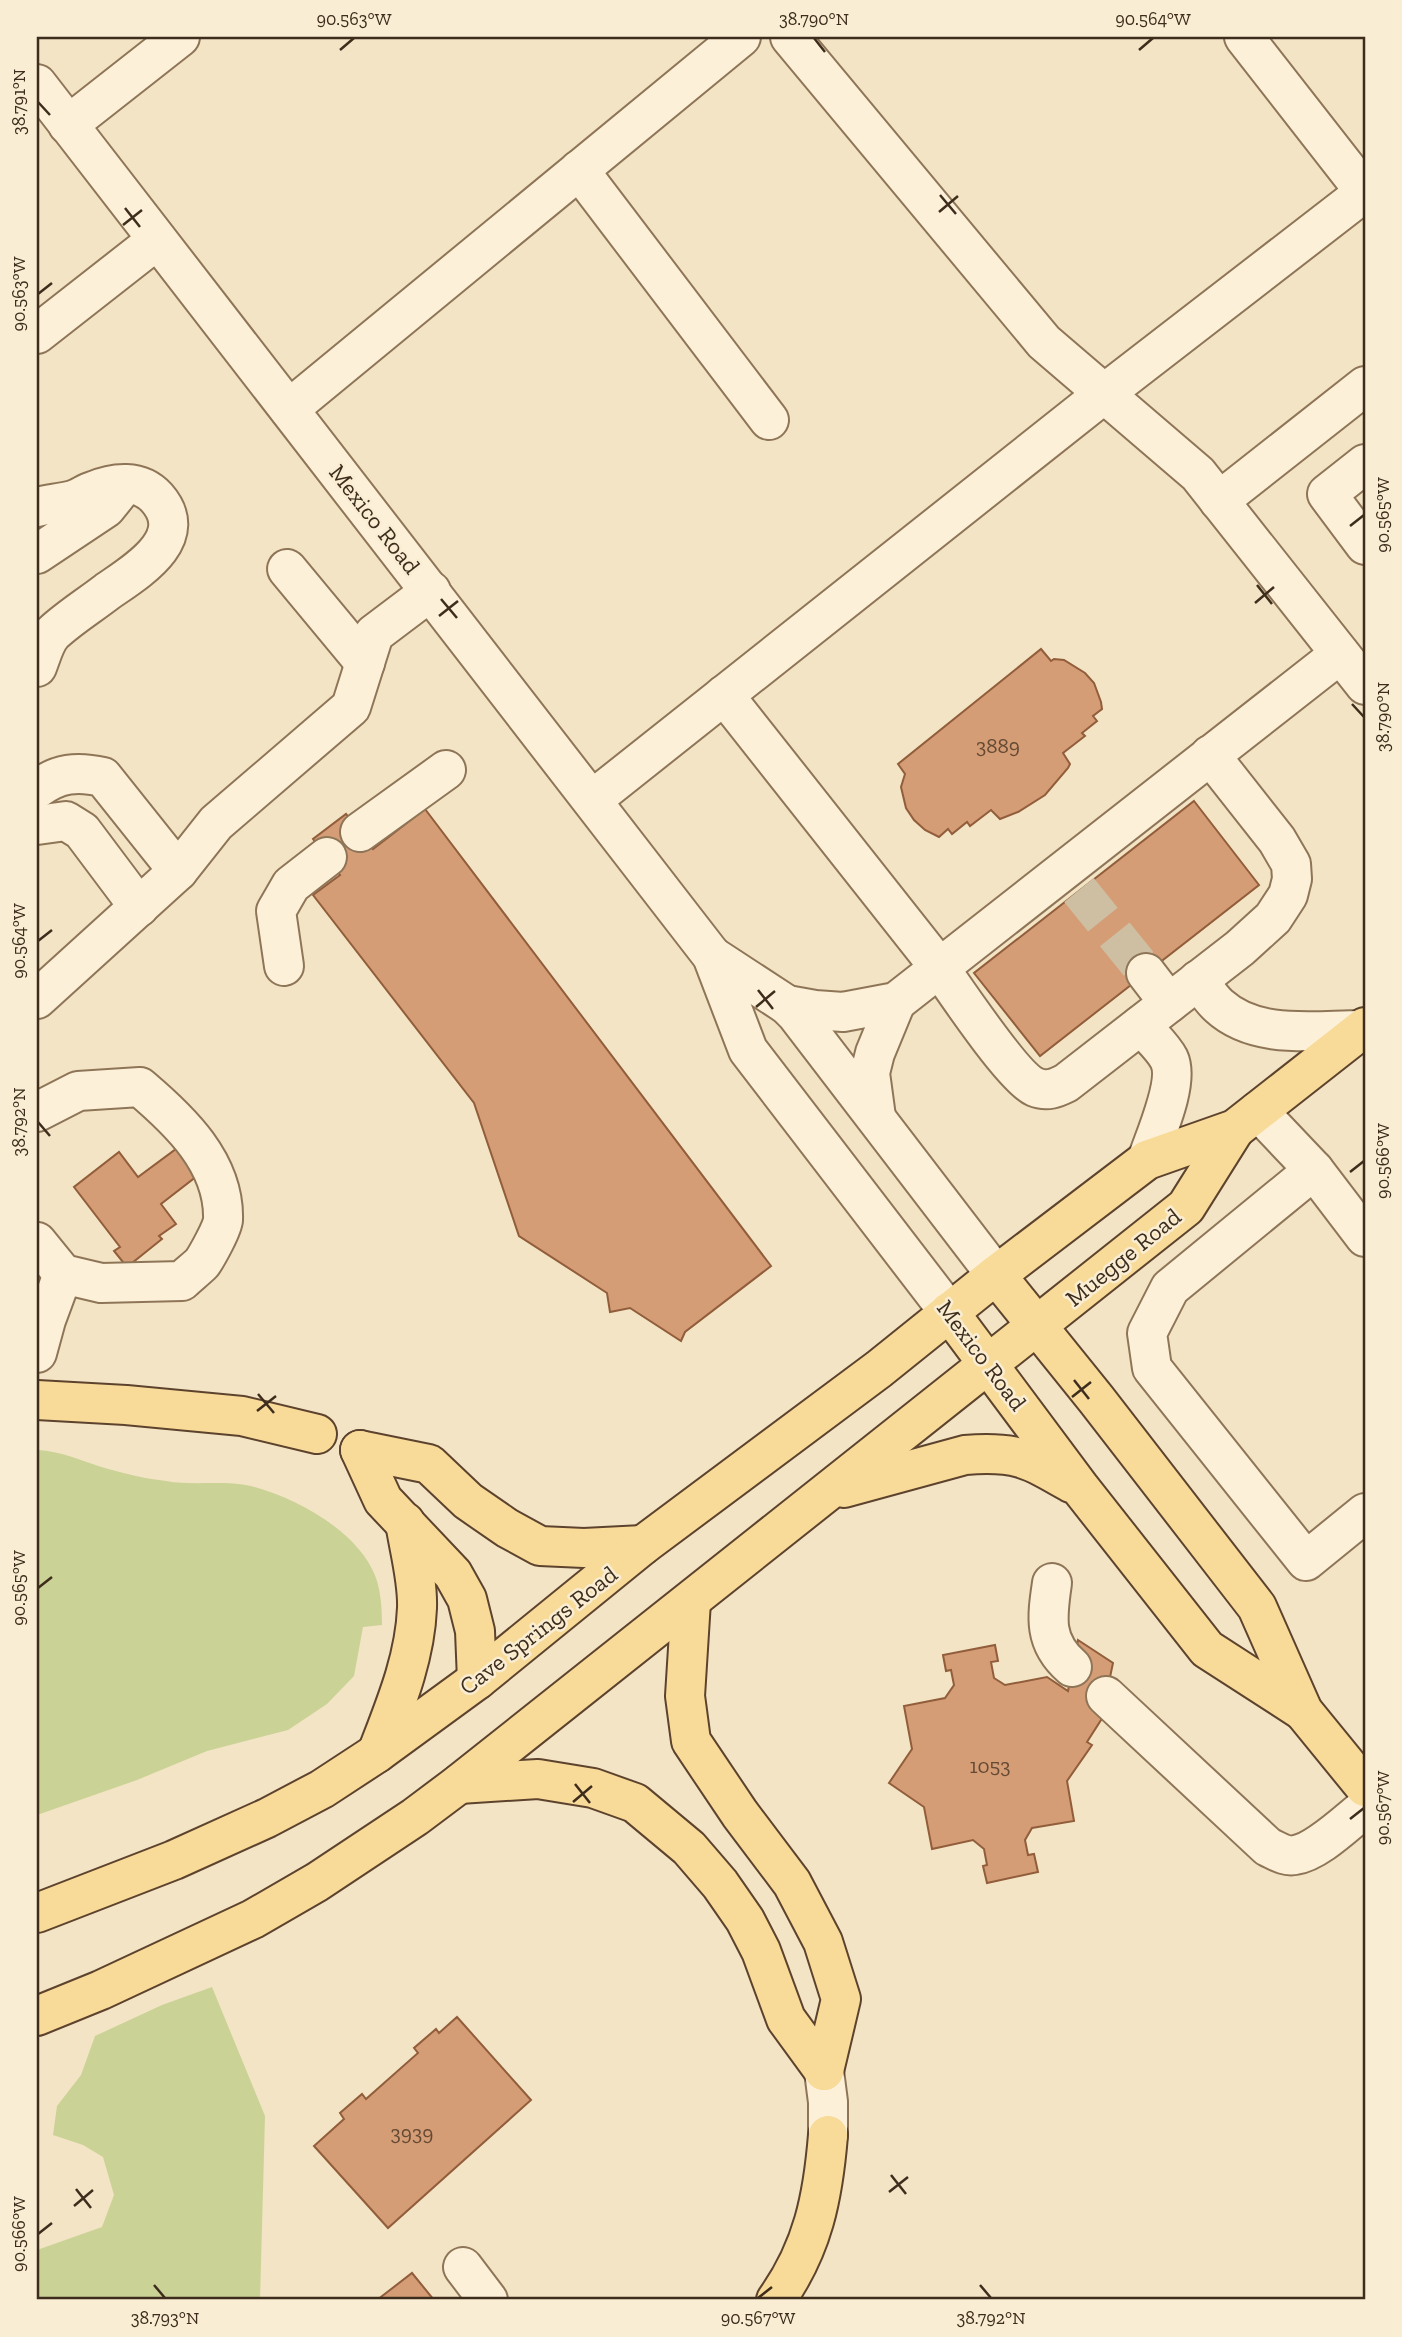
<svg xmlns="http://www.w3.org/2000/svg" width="1402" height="2337" font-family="'Zilla Slab',serif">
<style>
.green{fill:#cbd296}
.building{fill:#d49d76;stroke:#915d3b;stroke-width:2}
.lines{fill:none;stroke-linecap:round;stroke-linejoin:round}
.minor-tunnel{stroke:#cebfa3;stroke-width:38;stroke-dasharray:38 19;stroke-linecap:butt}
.minor-casing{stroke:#8f7558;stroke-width:42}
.major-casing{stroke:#5d432d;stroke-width:42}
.minor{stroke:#fcf1d8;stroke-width:38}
.major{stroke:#f8da99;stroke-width:38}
.ticks{fill:none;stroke:#3e2d1d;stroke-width:2.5}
.labels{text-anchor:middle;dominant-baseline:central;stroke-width:5;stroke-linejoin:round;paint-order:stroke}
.number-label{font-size:21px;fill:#644933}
.street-label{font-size:24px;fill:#3e2d1d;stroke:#f9eed4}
.neatline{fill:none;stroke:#3e2d1d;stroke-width:2.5}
.ticks-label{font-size:18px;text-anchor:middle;fill:#3e2d1d}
</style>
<rect width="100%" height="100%" fill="#f2e4c4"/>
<g class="green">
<path d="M37 1450C62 1451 84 1462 108 1469 127 1474 147 1479 166 1481 193 1486 224 1480 251 1486 296 1498 359 1531 376 1578 381 1593 382 1609 382 1625L363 1627 354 1676 327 1704 288 1730 207 1751 137 1780 37 1815Z"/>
<polygon points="212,1987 265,2116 260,2300 37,2300 37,2250 102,2227 114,2195 103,2157 83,2145 53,2135 57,2106 81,2075 95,2036 162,2005"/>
</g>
<g class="building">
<polygon points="1041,649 1051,661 1054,659 1064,660 1085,673 1094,683 1101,702 1102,709 1093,716 1097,721 1082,733 1085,736 1063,753 1070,764 1068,768 1045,795 1018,812 1000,819 991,810 970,826 967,822 952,834 948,829 939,837 925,830 914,820 906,808 901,787 905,774 898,764"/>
<polygon points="1194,801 1259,885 1040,1056 974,973"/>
<polygon points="425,809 771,1266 685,1332 681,1341 630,1308 610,1312 607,1293 519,1236 474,1103 313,895 340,875 313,839 346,814 373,849"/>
<polygon points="176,1149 197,1176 161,1204 176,1224 159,1236 162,1239 127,1267 114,1251 120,1247 74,1187 119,1152 138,1177"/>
<polygon points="1078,1640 1113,1663 1101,1720 1087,1742 1092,1745 1067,1781 1074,1821 1032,1828 1025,1840 1028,1855 1034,1854 1038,1872 987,1883 983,1866 987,1865 984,1849 973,1840 932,1849 924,1807 889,1783 912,1749 904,1706 945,1698 954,1685 951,1670 946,1671 943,1655 995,1645 998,1661 991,1662 994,1678 1005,1685 1047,1677 1068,1691"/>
<polygon points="457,2017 531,2100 388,2228 314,2146 344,2119 340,2113 362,2094 366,2099 418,2053 414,2048 436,2029 439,2033"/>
<polygon points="412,2273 434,2300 377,2300"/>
</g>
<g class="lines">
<polyline class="minor-tunnel" points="1079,890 1146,973"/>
<defs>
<g id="minor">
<polyline points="790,37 1044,342 1198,474 1365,685"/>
<polyline points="1244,37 1365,192"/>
<polyline points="37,84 712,956 748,1050 949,1312"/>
<polyline points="68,125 180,37"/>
<polyline points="579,170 769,420"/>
<polyline points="37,334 157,240"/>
<polyline points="289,409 741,37"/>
<polyline points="1365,464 1327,494 1365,545"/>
<polyline points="1219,501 1365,386"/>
<path d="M37 507C49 504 61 503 73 500 80 498 86 493 93 491 114 482 140 479 157 498 192 538 137 571 108 591 90 605 69 618 53 633 45 641 41 657 37 667"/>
<polyline points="37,554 106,508 118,493"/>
<polyline points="287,569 365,663"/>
<path d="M724 695 939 967C955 990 1014 1078 1035 1087 1047 1092 1056 1088 1066 1083L1240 948 1273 918 1288 895 1292 879 1291 864 1277 840 1210 755"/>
<path d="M37 789C58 773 77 771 103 777L178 871"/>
<polyline points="592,800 1105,393 1365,192"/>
<polyline points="37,825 66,821 82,831 139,907"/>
<polyline points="360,832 446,770"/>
<polyline points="712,956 787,1005 796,1014 996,1275"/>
<polyline points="284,966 276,911 291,885 327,857"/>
<polyline points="1146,973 1169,1003"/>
<path d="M1198 980C1205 989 1211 999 1219 1006 1256 1040 1315 1030 1361 1030"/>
<polyline points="37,999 178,871 216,823 351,707 374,634 431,591"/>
<polyline points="787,1005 815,1010 843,1012 896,1002 1340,654"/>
<path d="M1141 1025C1149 1035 1163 1047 1169 1059 1180 1082 1155 1136 1147 1160"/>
<polyline points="1258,1111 1314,1170 1365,1237"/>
<path d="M37 1112 78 1091 140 1087C179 1120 225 1163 223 1220 223 1227 207 1256 202 1263 196 1269 188 1275 182 1281L101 1283 63 1274 37 1242"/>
<polyline points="876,1117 870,1073 875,1053 896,1002"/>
<polyline points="1314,1170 1170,1288 1147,1333 1152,1368 1306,1561 1365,1513"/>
<polyline points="37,1353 46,1320 63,1274"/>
<path d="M1052 1583C1047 1617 1043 1642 1072 1667"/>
<path d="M1106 1696 1268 1847C1277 1851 1285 1857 1295 1855 1317 1852 1347 1822 1365 1808"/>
<polyline points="824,2071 828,2102 828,2135"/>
<polyline points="463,2267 488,2300"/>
</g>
<g id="major">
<polyline points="996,1275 1096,1399 1257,1607 1303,1711 1365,1787"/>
<polyline points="949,1312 1081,1489 1207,1649 1303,1711"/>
<polyline points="37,1400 126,1405 242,1416 317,1434"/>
<polyline points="360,1450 429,1464 468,1501 507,1528 540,1546 584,1548 643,1545"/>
<polyline points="360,1450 383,1500 453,1574 467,1599 475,1631 477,1680"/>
<path d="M844 1488 965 1455C1016 1451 1028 1458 1071 1483"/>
<polyline points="691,1601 685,1696 691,1741 740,1814 792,1883 823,1942 841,1999 824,2071"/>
<path d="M377 1753C395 1706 415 1659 417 1608 418 1580 409 1549 405 1522"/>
<polyline points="459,1784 538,1779 593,1788 635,1803 689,1848 720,1884 745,1920 761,1951 786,2019 824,2071"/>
<polyline points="37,1913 174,1860 267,1818 322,1789 377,1753 477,1680 643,1545 879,1369 996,1275 1147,1160 1235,1129 1365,1027"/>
<polyline points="37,2016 101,1990 253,1919 317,1882 415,1817 459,1784 1186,1207 1235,1129"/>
<path d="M776 2300C813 2248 823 2197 828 2135"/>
</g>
</defs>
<use href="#minor" class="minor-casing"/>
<use href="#major" class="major-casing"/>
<use href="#minor" class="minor"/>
<use href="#major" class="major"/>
</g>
<path class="ticks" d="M814 38 825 52M340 50 354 38M1139 50 1153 38M38 102 50 115M940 195 956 214M125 208 140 227M939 212 958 196M123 225 142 210M38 294 52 283M1350 526 1364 515M1257 585 1272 604M441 599 457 618M1255 603 1274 587M439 616 458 601M1352 704 1364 717M38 941 52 930M758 990 773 1009M756 1007 775 991M38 1122 50 1136M1350 1172 1364 1161M1074 1380 1089 1399M258 1394 274 1413M1072 1397 1091 1382M257 1411 276 1396M38 1588 52 1577M575 1784 590 1803M573 1802 592 1786M1350 1819 1364 1808M891 2175 906 2194M76 2189 91 2208M889 2192 908 2177M74 2206 93 2190M38 2234 52 2223M154 2285 165 2298M980 2285 991 2298M758 2298 772 2287"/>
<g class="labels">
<g class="number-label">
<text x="998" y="745">3889</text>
<text x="990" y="1765">1053</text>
<text x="412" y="2132">3939</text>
</g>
<g class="street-label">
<text transform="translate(375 519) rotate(52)">Mexico Road</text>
<text transform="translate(1123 1257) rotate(-39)">Muegge Road</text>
<text transform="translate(982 1355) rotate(53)">Mexico Road</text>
<text transform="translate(538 1630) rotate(-38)">Cave Springs Road</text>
</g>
</g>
<rect width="1402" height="2337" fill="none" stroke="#f9eed4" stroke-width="77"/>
<rect x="38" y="38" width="1326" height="2260" class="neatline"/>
<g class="ticks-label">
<text x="354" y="25">90.563°W</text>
<text x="814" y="25">38.790°N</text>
<text x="1153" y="25">90.564°W</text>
<text transform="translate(19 102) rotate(-90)" y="6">38.791°N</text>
<text transform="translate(19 294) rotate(-90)" y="6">90.563°W</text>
<text transform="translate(1383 515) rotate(-90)" y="6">90.565°W</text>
<text transform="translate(1383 717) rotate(-90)" y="6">38.790°N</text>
<text transform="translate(19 941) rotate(-90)" y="6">90.564°W</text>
<text transform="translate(19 1122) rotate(-90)" y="6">38.792°N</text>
<text transform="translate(1383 1161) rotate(-90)" y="6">90.566°W</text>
<text transform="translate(19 1588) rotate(-90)" y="6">90.565°W</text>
<text transform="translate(1383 1808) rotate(-90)" y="6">90.567°W</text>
<text transform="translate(19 2234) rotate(-90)" y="6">90.566°W</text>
<text x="165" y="2324">38.793°N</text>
<text x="758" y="2324">90.567°W</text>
<text x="991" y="2324">38.792°N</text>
</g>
</svg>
